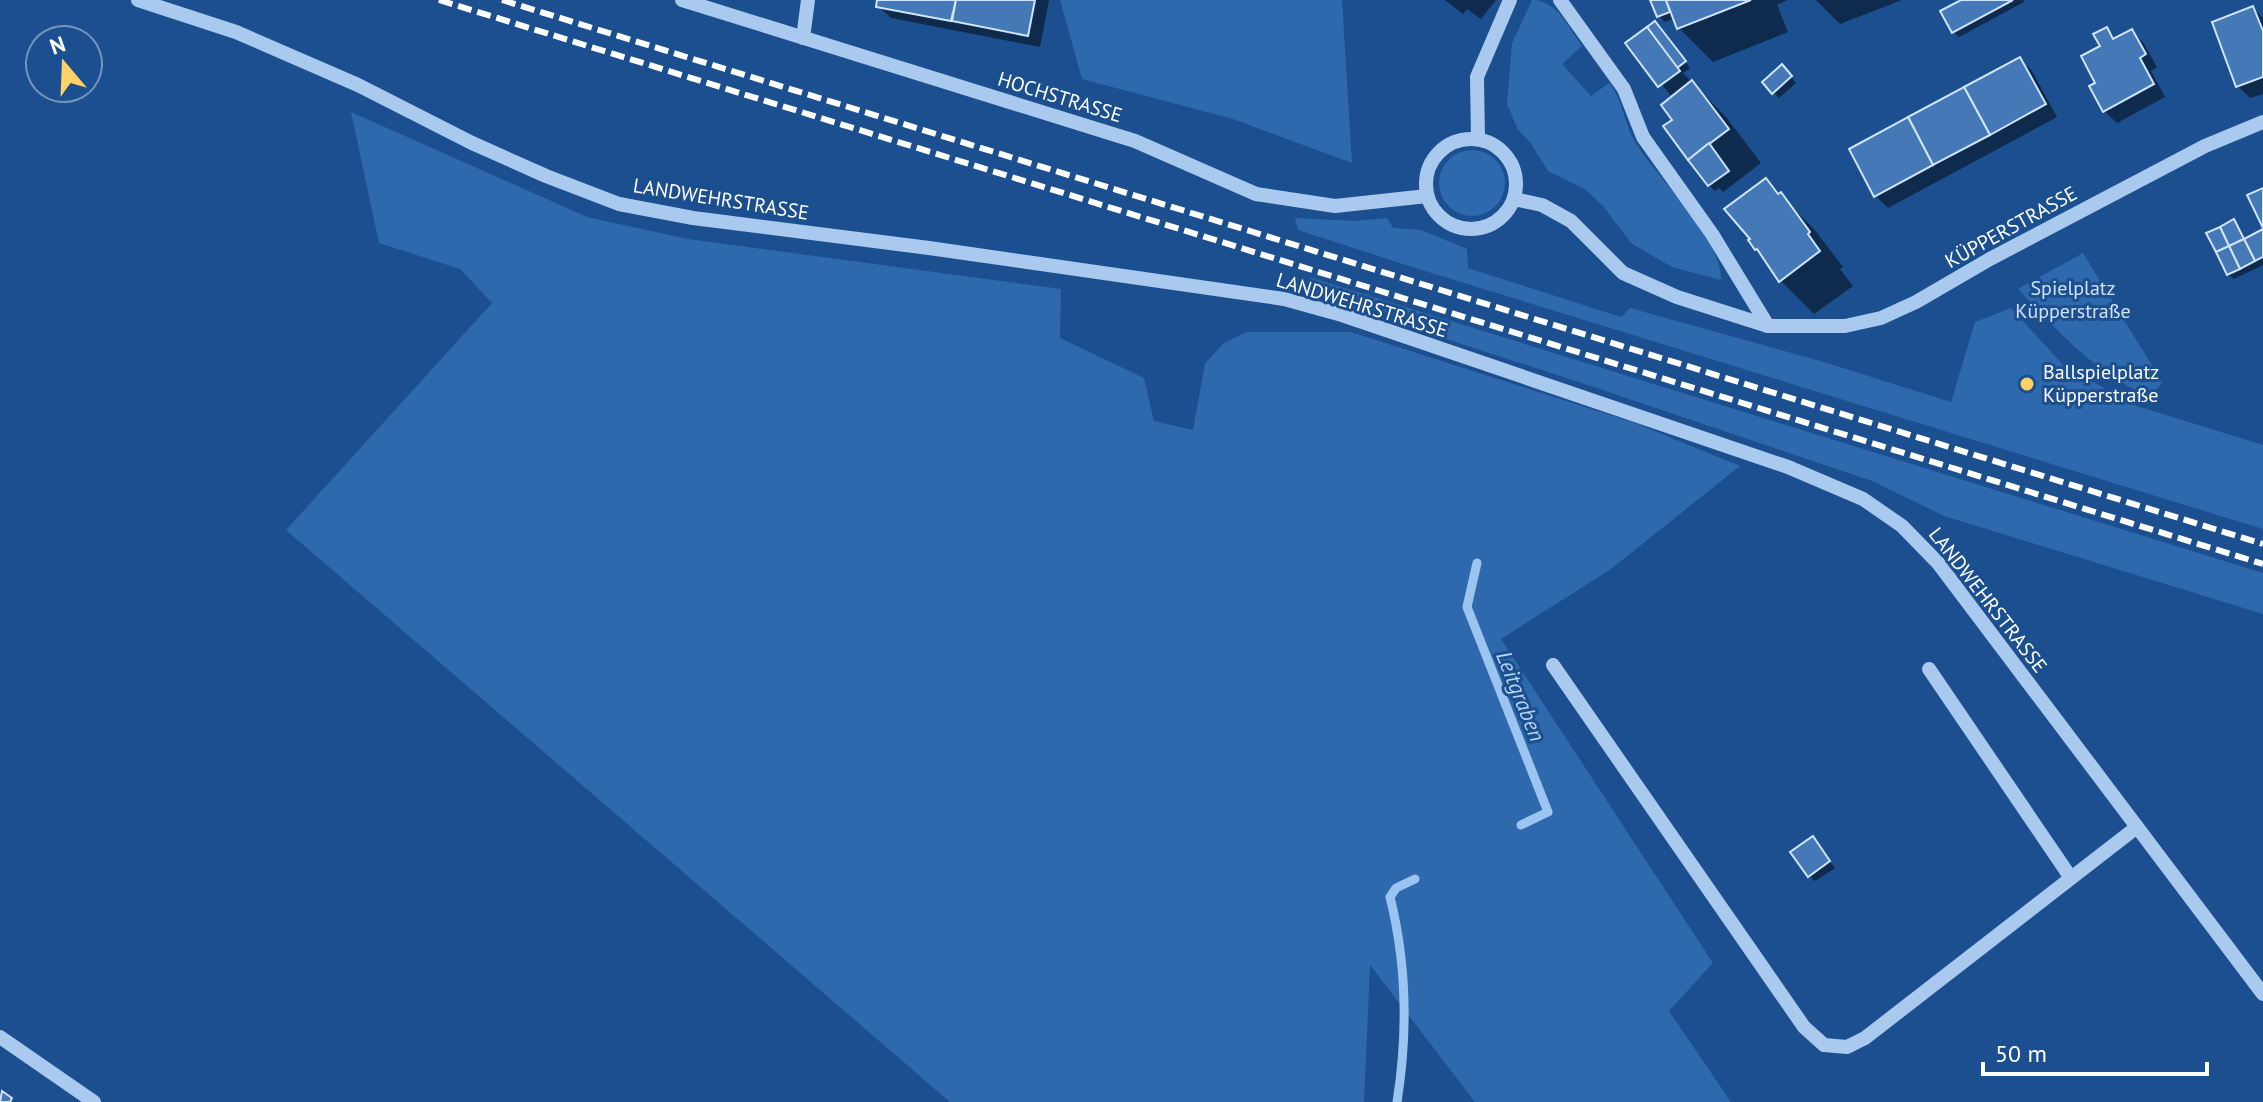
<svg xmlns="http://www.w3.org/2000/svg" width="2263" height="1102" font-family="'PT Sans',sans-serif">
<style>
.green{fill:#2e69ad}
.shadow{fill:#0007}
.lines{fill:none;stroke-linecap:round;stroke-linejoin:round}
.stream{stroke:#9cc4f0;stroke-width:9}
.building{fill:#4478b7;stroke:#cfe3fa;stroke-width:2}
.minor{stroke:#a9c9ee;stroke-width:14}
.rail{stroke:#fff;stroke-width:6;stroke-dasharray:14 6;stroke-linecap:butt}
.poi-dot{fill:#ffd166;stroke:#1b4f8f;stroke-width:3}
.labels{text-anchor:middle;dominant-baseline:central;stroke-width:6;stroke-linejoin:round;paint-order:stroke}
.street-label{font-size:20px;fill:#fff;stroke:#1b4f8f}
.park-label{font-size:20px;fill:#cfe3fa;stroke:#1b4f8f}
.poi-label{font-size:20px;fill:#fff;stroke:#1b4f8f;text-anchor:start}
.water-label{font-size:22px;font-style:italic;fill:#b5d3f5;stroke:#1b4f8f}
</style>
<rect width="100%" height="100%" fill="#1b4f8f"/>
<g class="green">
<polygon points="1060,0 1342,0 1352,163 1233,119 1082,79"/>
<path d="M1532 0C1557 0 1569 28 1582 46L1562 64 1591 96 1609 83C1624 101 1624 126 1637 145 1659 180 1722 239 1721 280L1672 267 1632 244 1602 205 1586 190 1548 171 1530 142 1518 130 1507 104 1512 43Z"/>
<polygon points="351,112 587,217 688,239 1061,289 1060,338 1144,378 1154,421 1193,430 1205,363 1224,343 1246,332 1351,332 1635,423 1740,466 1611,569 1501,639 1713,963 1669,1011 1731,1102 1475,1102 1370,965 1364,1102 950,1102 286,530 492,303 460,269 379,243"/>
<circle cx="1472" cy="183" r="33"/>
<polygon points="1295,218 1356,221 1387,218 1393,228 1421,230 1467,249 1468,268 1621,317 1630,308 1824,362 1951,402 1975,322 2011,308 2064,366 2137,406 2263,445 2263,529 1412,267 1298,230"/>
<path d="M2083 253 2162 382 2151 397C2097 376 2057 330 2018 289Z"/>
<polygon points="1309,277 2263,573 2263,614 1944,516 1872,481 1591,386 1314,296"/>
</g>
<g class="shadow">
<polygon points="879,0 1049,0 1040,47 891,18 878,6"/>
<polygon points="1445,0 1496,0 1481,19 1467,9 1463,14"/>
<polygon points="1652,0 1787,0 1777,5 1788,32 1713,62 1679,28 1675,18 1665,22 1659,16"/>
<polygon points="1816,0 1902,0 1840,24"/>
<polygon points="1965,0 2023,0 2024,2 1959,37 1954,32"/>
<polygon points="2253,8 2263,18 2263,94 2250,98 2238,86"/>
<polygon points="1661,29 1690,68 1683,73 1726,117 1761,163 1723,192 1719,188 1715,191 1709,185 1675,120 1673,98 1628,44"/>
<polygon points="2106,29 2116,39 2132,31 2144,44 2157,67 2151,71 2165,97 2117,123 2104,111 2097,83"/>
<polygon points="2020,59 2032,71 2057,117 1888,208 1876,196"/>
<polygon points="1788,73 1796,83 1779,98 1774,92"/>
<polygon points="1765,180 1814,229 1843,267 1840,269 1853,286 1814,314 1781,281"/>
<polygon points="2234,222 2246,240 2263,231 2263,265 2234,279 2228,274"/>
<polygon points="1813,839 1835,868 1815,881 1809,876"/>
</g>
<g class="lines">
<g class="stream">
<polyline points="1477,563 1467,607 1548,812 1521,825"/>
<path d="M1397 1102C1408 1033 1407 965 1390 897L1396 888 1415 879"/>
</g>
</g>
<g class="building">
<polygon points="877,0 956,0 951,21 876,7"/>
<polygon points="956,0 1035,0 1028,36 952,21"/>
<polygon points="1650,0 1666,0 1670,12 1657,17"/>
<polygon points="1666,0 1751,0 1677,29"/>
<polygon points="1961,0 2013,0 1952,33 1940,11"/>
<polygon points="2253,6 2263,31 2263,77 2236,87 2212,22"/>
<polygon points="1655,21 1686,61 1677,68 1647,27"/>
<polygon points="1647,27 1680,71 1658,87 1625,43"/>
<polygon points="2107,27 2113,39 2132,29 2146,54 2140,58 2154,84 2103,112 2089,86 2095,83 2081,56 2100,46 2093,34"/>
<polygon points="2020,57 2046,104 1990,135 1964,87"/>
<polygon points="1782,64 1792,76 1772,94 1762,82"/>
<polygon points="1692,80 1729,129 1688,160 1663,126 1672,120 1661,105"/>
<polygon points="1964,87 1990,135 1933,165 1908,117"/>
<polygon points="1908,117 1933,165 1874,197 1849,149"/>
<polygon points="1709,143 1729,171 1708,186 1688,160"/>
<polygon points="1766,178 1778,194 1781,192 1810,232 1808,234 1820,251 1779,282 1757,249 1755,250 1748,240 1750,239 1724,209"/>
<polygon points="2263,188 2263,228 2247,195"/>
<polygon points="2234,219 2244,239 2229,246 2220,227"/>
<polygon points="2220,227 2229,246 2216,252 2206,233"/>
<polygon points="2263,229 2263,257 2255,261 2244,239"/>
<polygon points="2244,239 2255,261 2240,269 2229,246"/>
<polygon points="2229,246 2240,269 2227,275 2216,252"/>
<polygon points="1813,836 1830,861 1808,877 1790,852"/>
<polygon points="2,1091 12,1098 10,1102 0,1102"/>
</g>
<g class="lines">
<g class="minor">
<polyline points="138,0 236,32 358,85 472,143 546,176 619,204 693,218 929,248 1284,299 1342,315 1788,467 1863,499 1902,526 1938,563 2263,994"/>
<polyline points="682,0 1135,141 1256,194 1335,206 1427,196"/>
<polyline points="1560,0 1624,89 1643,137 1712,234 1768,326"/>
<polyline points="803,38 808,0"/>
<circle cx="1471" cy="184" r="45"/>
<polyline points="1478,139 1477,77 1510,0"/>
<polyline points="1514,199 1542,205 1571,221 1623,273 1677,297 1768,326 1845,326 1881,318 1916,302 1990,259 2205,146 2263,122"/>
<polyline points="1553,665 1804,1027 1824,1045 1847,1047 1865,1038 2137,827"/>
<polyline points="1929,669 2071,878"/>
<polyline points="0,1037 94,1102"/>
</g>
<g class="rail">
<polyline points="439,0 2263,564"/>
<polyline points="502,0 2263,544"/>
</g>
</g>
<circle class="poi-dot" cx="2027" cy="384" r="8"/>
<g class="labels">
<g class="street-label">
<text transform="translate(1060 97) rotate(17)">HOCHSTRASSE</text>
<text transform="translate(721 199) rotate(9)">LANDWEHRSTRASSE</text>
<text transform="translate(2011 227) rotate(-29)">KÜPPERSTRASSE</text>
<text transform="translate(1362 305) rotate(17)">LANDWEHRSTRASSE</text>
<text transform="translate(1988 600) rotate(52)">LANDWEHRSTRASSE</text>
</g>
<g class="park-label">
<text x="2073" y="288">Spielplatz<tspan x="2073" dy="23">Küpperstraße</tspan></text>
</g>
<g class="poi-label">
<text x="2043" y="372">Ballspielplatz<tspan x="2043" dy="23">Küpperstraße</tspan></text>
</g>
<g class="water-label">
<text transform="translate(1521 696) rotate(68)">Leitgraben</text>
</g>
</g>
<g transform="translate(64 64) rotate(341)"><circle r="38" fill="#1b4f8f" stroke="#7695bc" stroke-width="2"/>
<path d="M0-6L14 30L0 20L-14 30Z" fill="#ffd166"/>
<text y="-12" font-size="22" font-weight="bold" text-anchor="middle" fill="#ffffff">N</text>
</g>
<path d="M1983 1062v12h224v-12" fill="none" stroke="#ffffff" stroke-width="4"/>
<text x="1995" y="1062" font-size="24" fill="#ffffff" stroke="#1b4f8f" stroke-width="6" paint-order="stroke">50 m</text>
</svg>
